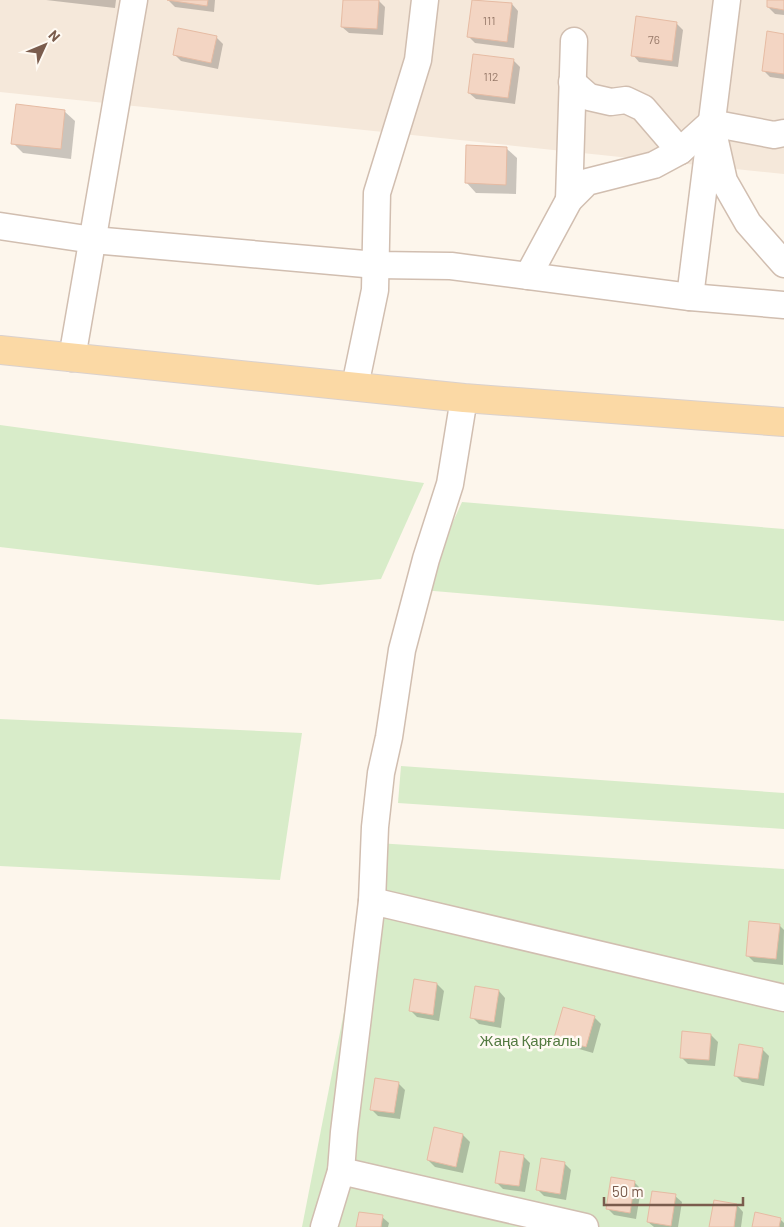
<svg xmlns="http://www.w3.org/2000/svg" width="784" height="1227" font-family="Barlow,sans-serif">
<style>
.residential{fill:#f5e8da}
.green{fill:#d8ecc9}
.shadow{fill:#0003}
.building{fill:#f3d5c3;stroke:#e6bba3}
.lines{fill:none;stroke-linecap:round;stroke-linejoin:round}
.minor-casing{stroke:#d1beb0;stroke-width:29}
.major-casing{stroke:#dad1cd;stroke-width:30}
.minor{stroke:#fff;stroke-width:26}
.major{stroke:#fbd9a5;stroke-width:28}
.labels{text-anchor:middle;dominant-baseline:central;stroke-width:5;stroke-linejoin:round;paint-order:stroke}
.number-label{font-size:12px;fill:#987a6a}
.park-label{font-size:15px;fill:#537a41;stroke:#fffaf3}
</style>
<rect width="100%" height="100%" fill="#fdf6ec"/>
<polygon class="residential" points="0,0 784,0 784,174 0,92"/>
<g class="green">
<polygon points="0,425 424,483 381,579 318,585 0,547"/>
<polygon points="462,502 784,529 784,621 422,590"/>
<polygon points="0,719 302,733 280,880 0,866"/>
<polygon points="401,766 784,793 784,829 398,803"/>
<polygon points="377,843 784,869 784,1227 302,1227"/>
</g>
<g class="shadow">
<polygon points="46,0 116,0 115,8"/>
<polygon points="168,0 215,0 214,12 175,7"/>
<polygon points="344,0 378,0 385,7 383,35 349,33 342,27"/>
<polygon points="473,0 512,4 518,11 514,48 475,43 468,36"/>
<polygon points="769,0 784,0 784,15 775,14 768,7"/>
<polygon points="676,23 683,30 678,67 639,62 633,55"/>
<polygon points="784,35 784,79 770,77 763,70"/>
<polygon points="216,37 223,44 218,69 181,61 174,54"/>
<polygon points="513,60 520,67 515,104 476,99 469,93"/>
<polygon points="64,111 75,121 71,159 23,153 13,143"/>
<polygon points="506,148 517,158 516,194 476,193 466,182"/>
<polygon points="779,925 784,930 783,965 754,962 747,955"/>
<polygon points="437,984 444,991 439,1021 417,1017 410,1010"/>
<polygon points="499,991 505,998 501,1028 479,1024 472,1017"/>
<polygon points="594,1017 601,1024 593,1053 562,1044 556,1037"/>
<polygon points="711,1035 718,1042 715,1066 688,1064 681,1057"/>
<polygon points="762,1049 769,1056 764,1086 742,1082 735,1075"/>
<polygon points="398,1083 405,1090 400,1119 378,1116 371,1109"/>
<polygon points="463,1135 470,1142 463,1173 435,1167 428,1160"/>
<polygon points="523,1156 530,1163 525,1192 503,1189 496,1182"/>
<polygon points="564,1163 571,1170 566,1200 544,1196 538,1190"/>
<polygon points="634,1182 641,1189 636,1219 614,1215 607,1208"/>
<polygon points="675,1196 682,1202 678,1227 654,1227 648,1222"/>
<polygon points="737,1205 743,1212 741,1227 711,1227"/>
<polygon points="382,1217 389,1223 388,1227 358,1227"/>
<polygon points="780,1219 784,1223 784,1227 753,1227"/>
</g>
<g class="building">
<polygon points="167,0 208,0 207,6"/>
<polygon points="343,0 379,0 377,29 341,27"/>
<polygon points="472,0 512,3 507,42 467,37"/>
<polygon points="767,0 784,0 784,10 767,7"/>
<polygon points="636,16 677,22 672,61 631,56"/>
<polygon points="178,28 217,36 211,63 173,55"/>
<polygon points="767,31 784,34 784,74 762,71"/>
<polygon points="473,54 514,59 508,98 468,93"/>
<polygon points="16,104 65,110 61,149 11,144"/>
<polygon points="466,145 507,147 506,185 465,183"/>
<polygon points="749,921 780,924 776,959 746,956"/>
<polygon points="414,979 437,983 433,1015 409,1011"/>
<polygon points="475,986 499,990 494,1022 470,1018"/>
<polygon points="563,1007 595,1016 586,1047 554,1038"/>
<polygon points="682,1031 711,1034 709,1060 680,1058"/>
<polygon points="739,1044 763,1048 758,1079 734,1076"/>
<polygon points="375,1078 399,1082 394,1113 370,1110"/>
<polygon points="434,1127 463,1134 456,1167 427,1160"/>
<polygon points="500,1151 524,1155 519,1186 495,1183"/>
<polygon points="541,1158 565,1162 560,1194 536,1190"/>
<polygon points="611,1177 635,1181 630,1213 606,1209"/>
<polygon points="652,1191 676,1194 671,1226 647,1222"/>
<polygon points="714,1200 737,1204 734,1227 709,1227"/>
<polygon points="359,1212 383,1215 381,1227 356,1227"/>
<polygon points="755,1212 781,1218 779,1227 752,1227"/>
</g>
<g class="lines">
<defs>
<g id="minor">
<polyline points="572,82 589,97 611,102 626,100 643,108 680,151"/>
<polyline points="711,123 774,135 784,133"/>
<polyline points="569,200 574,41"/>
<polyline points="0,226 93,240 376,265 451,266 690,297 784,305"/>
<polyline points="528,276 569,200 587,182 654,165 680,151 711,123 724,181 748,223 784,264"/>
<polyline points="690,297 727,0"/>
<polyline points="72,358 134,0"/>
<polyline points="355,386 375,290 377,193 418,60 425,0"/>
<polyline points="372,901 375,827 381,773 389,737 402,650 426,559 450,484 464,398"/>
<polyline points="341,1171 585,1227"/>
<polyline points="324,1227 341,1171 344,1132 372,901 784,998"/>
</g>
<polyline id="major" points="0,350 464,398 784,422"/>
</defs>
<use href="#minor" class="minor-casing"/>
<use href="#major" class="major-casing"/>
<use href="#minor" class="minor"/>
<use href="#major" class="major"/>
</g>
<g class="labels">
<g class="number-label">
<text x="489" y="20">111</text>
<text x="654" y="39">76</text>
<text x="491" y="76">112</text>
</g>
<g class="park-label">
<text x="530" y="1040">Жаңа Қарғалы</text>
</g>
</g>
<g transform="translate(45 45) rotate(46)" stroke="#fffaf3" stroke-width="4" paint-order="stroke">
<path d="M0-4L9 19L0 12L-9 19Z" fill="#7a5c4d"/>
<text y="-8" font-size="14" font-weight="bold" text-anchor="middle" fill="#7a5c4d">N</text>
</g>
<path d="M604 1197v8h139v-8" fill="none" stroke="#7a5c4d" stroke-width="2.5"/>
<text x="612" y="1197" font-size="15" fill="#7a5c4d" stroke="#fffaf3" stroke-width="4" paint-order="stroke">50 m</text>
</svg>
